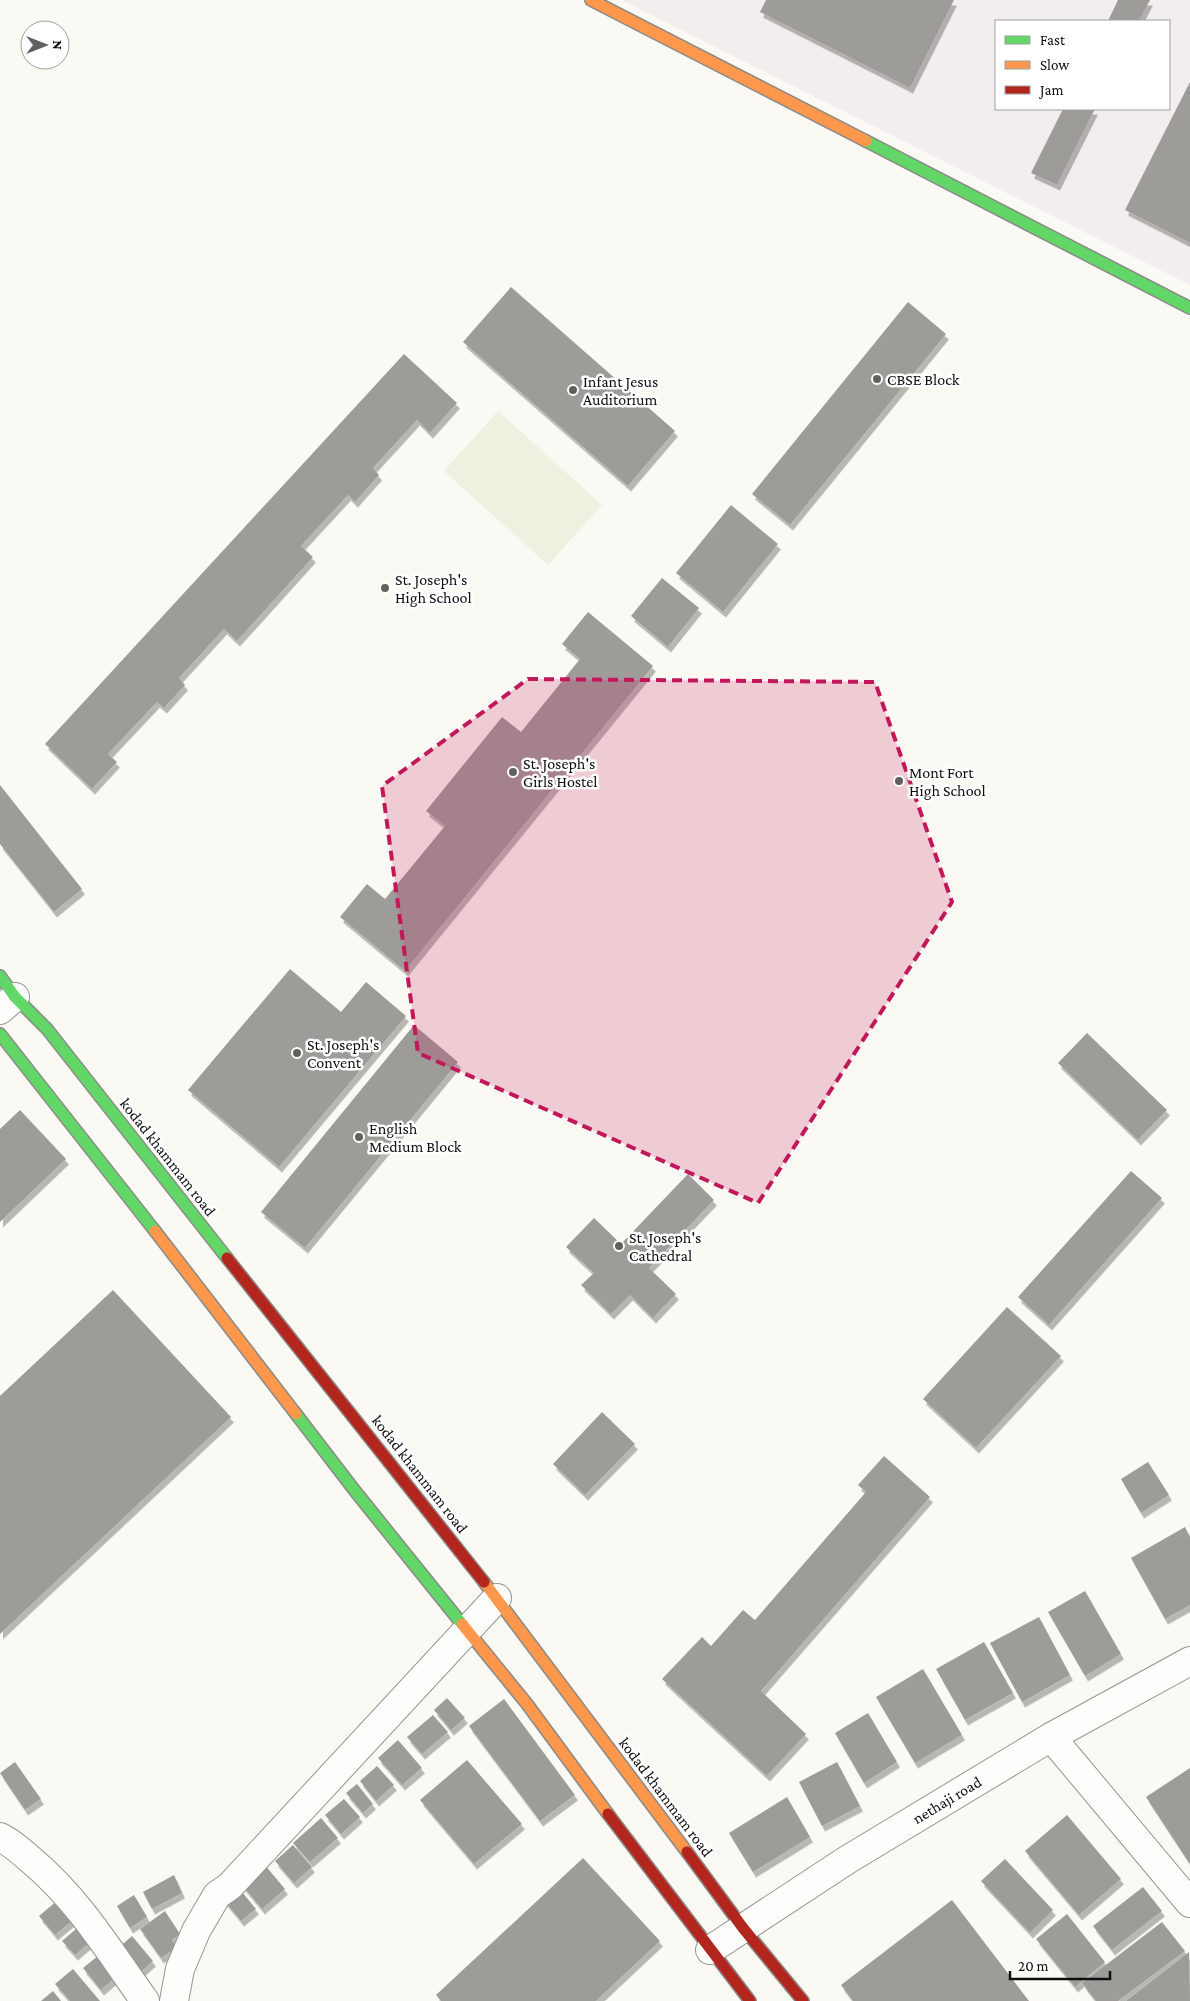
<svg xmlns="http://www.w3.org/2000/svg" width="1190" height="2001" font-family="'Crimson Pro',serif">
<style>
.industrial{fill:#f2edef;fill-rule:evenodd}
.pitch{fill:#ecf2df}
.building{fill:#9e9c98;filter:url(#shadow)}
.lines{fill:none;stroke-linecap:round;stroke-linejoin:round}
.street-casing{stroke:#949491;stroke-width:30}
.fast-casing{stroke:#8b8a88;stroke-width:14}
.slow-casing{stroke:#8b8a88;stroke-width:14}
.jam-casing{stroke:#8b8a88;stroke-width:14}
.street{stroke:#fefefd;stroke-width:28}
.fast{stroke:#63d668;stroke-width:11}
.slow{stroke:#ff974d;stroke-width:11}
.jam{stroke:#b3261e;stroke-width:11}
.marked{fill:#c2185b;fill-opacity:0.2;stroke:#c2185b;stroke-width:4;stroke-dasharray:10 6;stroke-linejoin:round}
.poi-dot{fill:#61605e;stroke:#fff;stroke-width:2}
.labels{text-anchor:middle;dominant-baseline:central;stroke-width:5;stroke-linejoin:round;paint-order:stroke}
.poi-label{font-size:16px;fill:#0e0e0e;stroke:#fff;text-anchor:start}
.street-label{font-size:16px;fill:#0e0e0e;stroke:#fff}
</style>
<defs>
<filter id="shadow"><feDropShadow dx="3" dy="5.5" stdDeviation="0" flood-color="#0004"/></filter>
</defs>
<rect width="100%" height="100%" fill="#faf9f3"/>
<path class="industrial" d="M622 0H1190V285ZM996 21H1169V109H996Z"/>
<polygon class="pitch" points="498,411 602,505 548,565 444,471"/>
<g class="building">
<polygon points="766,0 954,0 910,88 760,12"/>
<polygon points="1118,0 1150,0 1139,21 1108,21"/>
<polygon points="1190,82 1190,243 1125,210"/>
<polygon points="1063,109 1095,109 1057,185 1031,173"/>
<polygon points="511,287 675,431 628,486 463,342"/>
<polygon points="908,302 946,334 790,525 752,494"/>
<polygon points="404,354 457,403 430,433 417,420 373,468 379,475 355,502 348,495 301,546 313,557 237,641 224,629 179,678 185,685 164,708 157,702 108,754 117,762 92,789 45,744"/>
<polygon points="731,505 778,544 723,612 676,573"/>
<polygon points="662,578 699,608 668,647 631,616"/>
<polygon points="588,612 653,666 405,971 340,917 367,884 385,899 445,826 426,811 502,717 521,732 580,659 562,644"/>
<polygon points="0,785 82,889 54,912 0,844"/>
<polygon points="290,969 341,1012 366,982 406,1016 279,1167 188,1090"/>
<polygon points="414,1025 458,1062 305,1248 261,1212"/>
<polygon points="1087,1033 1167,1110 1138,1140 1058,1063"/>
<polygon points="20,1110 66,1159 0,1222 0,1129"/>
<polygon points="1131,1171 1162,1198 1049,1325 1018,1297"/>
<polygon points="688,1174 714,1200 649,1268 676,1294 653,1318 630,1295 611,1314 581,1285 594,1273 566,1247 594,1218 621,1244"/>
<polygon points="113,1290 231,1417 0,1634 0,1396"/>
<polygon points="1007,1307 1061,1356 976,1448 923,1399"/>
<polygon points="602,1412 635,1444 585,1495 553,1464"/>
<polygon points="884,1456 930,1497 761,1691 806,1734 767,1776 662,1679 702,1637 711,1646 743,1610 755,1620 866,1492 858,1485"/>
<polygon points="1148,1462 1169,1495 1141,1513 1121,1479"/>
<polygon points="1185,1527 1190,1537 1190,1605 1165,1619 1131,1558"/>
<polygon points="1085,1591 1121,1654 1085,1676 1048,1612"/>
<polygon points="1039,1617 1070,1675 1022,1702 990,1643"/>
<polygon points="984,1642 1013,1693 965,1720 936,1669"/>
<polygon points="923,1669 962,1735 915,1763 876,1697"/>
<polygon points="447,1698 465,1718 451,1730 434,1710"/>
<polygon points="504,1699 575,1795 540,1821 469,1726"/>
<polygon points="868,1713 897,1762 864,1783 835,1733"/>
<polygon points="433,1715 448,1732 422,1754 407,1737"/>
<polygon points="398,1740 422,1768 402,1785 378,1758"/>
<polygon points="467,1760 522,1824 474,1864 420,1800"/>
<polygon points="15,1762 41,1799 25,1810 0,1773"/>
<polygon points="837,1762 860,1806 822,1826 799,1782"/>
<polygon points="377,1766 394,1785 376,1801 360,1781"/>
<polygon points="1190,1768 1190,1864 1146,1797"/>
<polygon points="357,1784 373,1804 363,1813 346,1793"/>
<polygon points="787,1797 810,1837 753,1872 729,1833"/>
<polygon points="344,1799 360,1817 341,1834 325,1815"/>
<polygon points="1067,1815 1121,1879 1079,1915 1025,1851"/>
<polygon points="321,1818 338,1838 310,1862 293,1843"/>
<polygon points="293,1845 312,1867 294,1883 275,1861"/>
<polygon points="583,1858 660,1941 596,2001 441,2001 436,1995"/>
<polygon points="1005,1859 1053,1910 1030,1933 981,1881"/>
<polygon points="264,1864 285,1889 262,1909 241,1884"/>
<polygon points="174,1875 182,1893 152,1909 143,1892"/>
<polygon points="237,1886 256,1909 241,1921 222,1898"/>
<polygon points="1143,1887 1162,1911 1112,1950 1093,1926"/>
<polygon points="65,1894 81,1913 55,1935 39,1916"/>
<polygon points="134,1895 147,1917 130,1928 117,1906"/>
<polygon points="952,1900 1029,2001 853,2001 841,1985"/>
<polygon points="165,1911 180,1934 172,1940 177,1947 161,1958 140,1929"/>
<polygon points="1067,1914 1105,1962 1075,1987 1036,1939"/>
<polygon points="84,1922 96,1937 75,1955 62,1941"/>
<polygon points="1162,1922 1185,1951 1118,2001 1096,2001 1082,1983"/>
<polygon points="132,1936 153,1961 137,1975 116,1950"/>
<polygon points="104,1951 122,1972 101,1990 83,1968"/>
<polygon points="1189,1952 1190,2001 1126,2001"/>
<polygon points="73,1969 100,2001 70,2001 55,1984"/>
<polygon points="53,1991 61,2001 41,2001"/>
</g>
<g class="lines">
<defs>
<g id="street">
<polyline points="0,1010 15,997"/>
<polyline points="1051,1737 1190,1903"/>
<path d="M0 1837C12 1843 21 1851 31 1860 78 1899 110 1952 145 2001"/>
<polyline points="710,1950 847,1860 1051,1737 1190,1661"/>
<polyline points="174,2001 180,1969 196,1931 217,1895 230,1886 497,1598"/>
</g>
<g id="fast">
<polyline points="866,141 1190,308"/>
<polyline points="0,976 15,997 47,1029 227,1258"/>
<polyline points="0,1034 155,1231"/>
<polyline points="296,1414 355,1491 462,1624"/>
</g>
<g id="slow">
<polyline points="591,0 866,141"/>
<polyline points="155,1231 296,1414"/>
<polyline points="484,1582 687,1852"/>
<polyline points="462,1624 527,1704 608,1814"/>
</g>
<g id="jam">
<polyline points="227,1258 484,1582"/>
<polyline points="608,1814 750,2001"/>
<polyline points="687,1852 743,1928 803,2001"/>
</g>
</defs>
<use href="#street" class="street-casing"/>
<use href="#fast" class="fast-casing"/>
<use href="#slow" class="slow-casing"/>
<use href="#jam" class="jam-casing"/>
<use href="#street" class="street"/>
<use href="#fast" class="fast"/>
<use href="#slow" class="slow"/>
<use href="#jam" class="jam"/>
</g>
<path class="marked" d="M528 679 875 682 952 902 758 1203 418 1053 382 786Z"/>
<g class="poi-dot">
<circle cx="877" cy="379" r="5"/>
<circle cx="573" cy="390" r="5"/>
<circle cx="385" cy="588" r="5"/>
<circle cx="513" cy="772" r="5"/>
<circle cx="899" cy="781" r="5"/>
<circle cx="297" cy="1053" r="5"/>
<circle cx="359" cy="1137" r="5"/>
<circle cx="619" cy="1246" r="5"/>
</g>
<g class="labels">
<g class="poi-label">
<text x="887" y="379">CBSE Block</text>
<text x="583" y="381">Infant Jesus<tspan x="583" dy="18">Auditorium</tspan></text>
<text x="395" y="579">St. Joseph's<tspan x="395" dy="18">High School</tspan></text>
<text x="523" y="763">St. Joseph's<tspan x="523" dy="18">Girls Hostel</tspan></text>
<text x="909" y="772">Mont Fort<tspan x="909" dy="18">High School</tspan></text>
<text x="307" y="1044">St. Joseph's<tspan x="307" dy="18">Convent</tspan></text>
<text x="369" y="1128">English<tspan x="369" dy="18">Medium Block</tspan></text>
<text x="629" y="1237">St. Joseph's<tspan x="629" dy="18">Cathedral</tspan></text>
</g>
<g class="street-label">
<text transform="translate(168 1157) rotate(52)">kodad khammam road</text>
<text transform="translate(420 1474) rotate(52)">kodad khammam road</text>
<text transform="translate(666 1797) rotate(53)">kodad khammam road</text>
<text transform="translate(947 1800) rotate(-31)">nethaji road</text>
</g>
</g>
<rect x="995" y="20" width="175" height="90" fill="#ffffff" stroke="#9f9f9f"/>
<rect x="1005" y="36" width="25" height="8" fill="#63d668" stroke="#9f9f9f"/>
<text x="1040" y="45" font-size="15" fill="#0e0e0e">Fast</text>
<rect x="1005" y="61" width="25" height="8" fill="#ff974d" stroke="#9f9f9f"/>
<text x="1040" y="70" font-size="15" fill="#0e0e0e">Slow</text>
<rect x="1005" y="86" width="25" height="8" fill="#b3261e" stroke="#9f9f9f"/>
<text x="1040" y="95" font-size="15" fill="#0e0e0e">Jam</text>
<g transform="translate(45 45) rotate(90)"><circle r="24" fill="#ffffff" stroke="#9f9f9f"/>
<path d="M0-4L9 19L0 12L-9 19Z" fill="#61605e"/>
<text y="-8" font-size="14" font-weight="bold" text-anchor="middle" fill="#0e0e0e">N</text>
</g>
<path d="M1010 1971v8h100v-8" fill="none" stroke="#0e0e0e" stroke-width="2.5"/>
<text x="1018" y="1971" font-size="15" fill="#0e0e0e" stroke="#ffffff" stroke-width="4" paint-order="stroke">20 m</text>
</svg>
